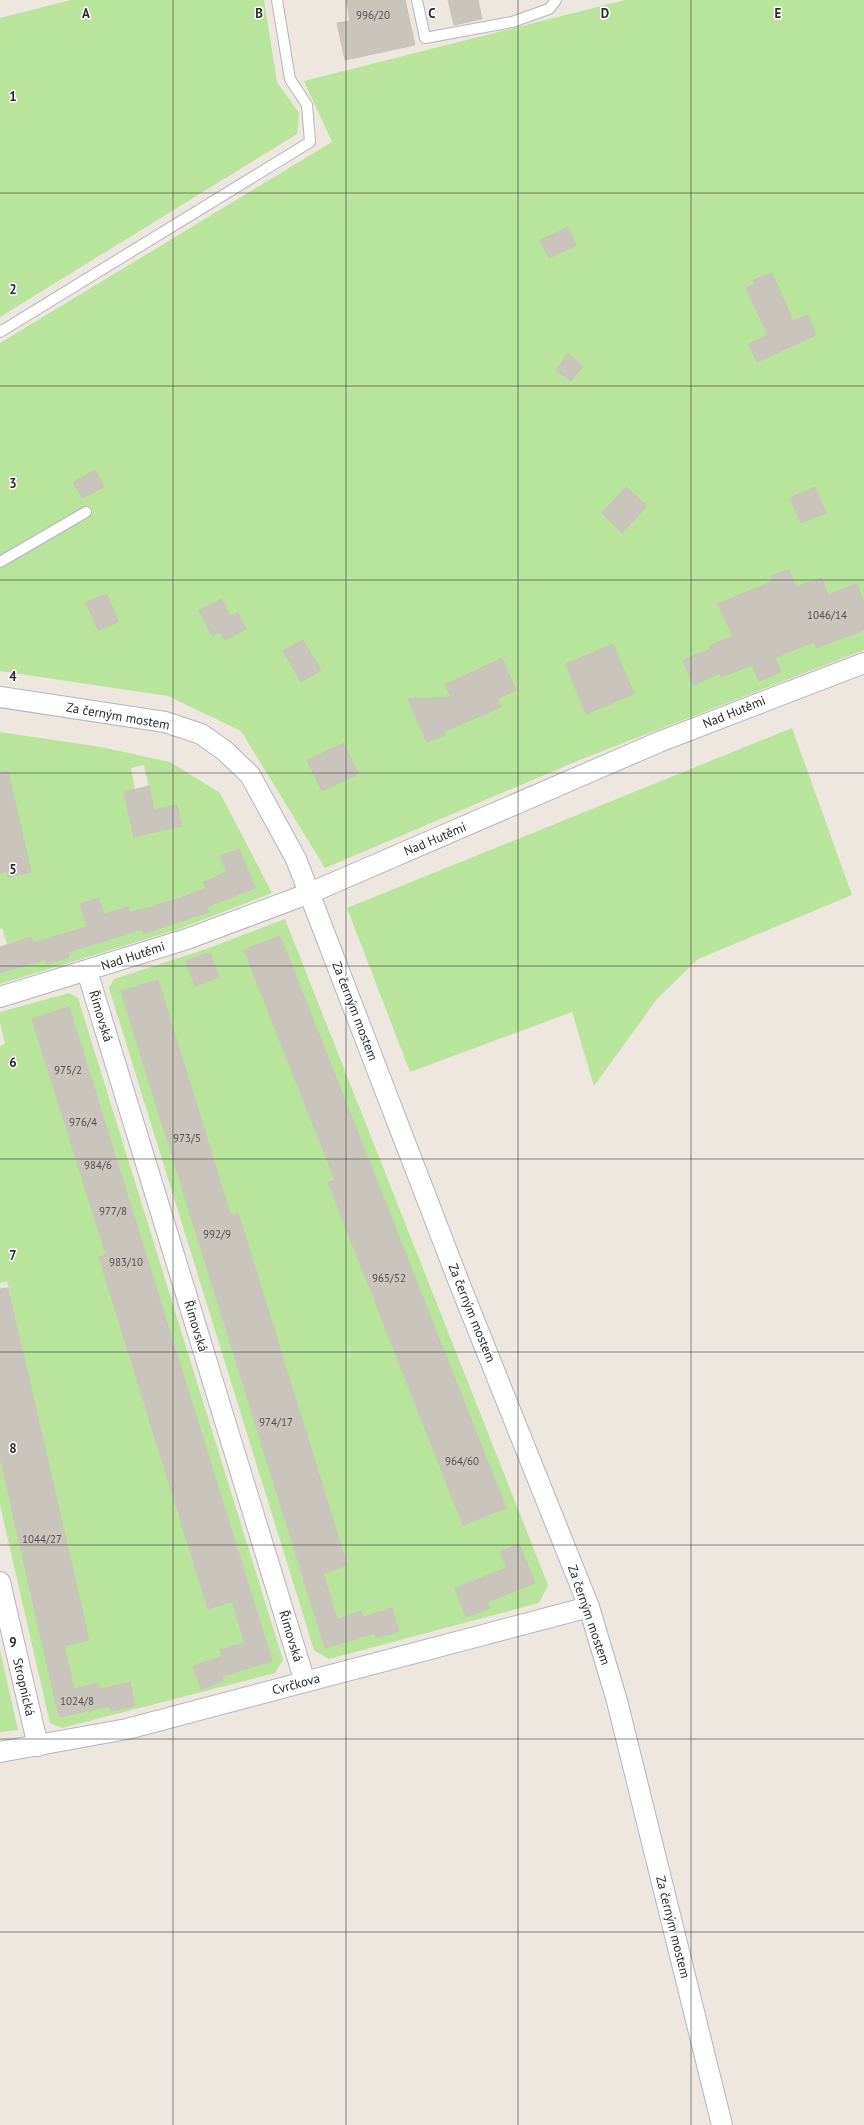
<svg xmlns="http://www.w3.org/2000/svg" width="864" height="2125" font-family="'PT Sans',sans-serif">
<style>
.green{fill:#b8e49b;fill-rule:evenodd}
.building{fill:#c9c5bd;stroke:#cac2b8}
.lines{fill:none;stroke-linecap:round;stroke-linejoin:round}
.service-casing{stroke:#b2b6c0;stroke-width:12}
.minor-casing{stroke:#b2b6c0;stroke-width:22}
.service{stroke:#fff;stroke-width:10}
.minor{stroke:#fff;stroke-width:20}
.grid{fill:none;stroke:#2c2c2c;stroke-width:1;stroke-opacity:0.55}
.labels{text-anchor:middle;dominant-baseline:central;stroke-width:3;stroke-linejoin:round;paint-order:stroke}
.number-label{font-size:11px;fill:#535250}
.street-label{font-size:13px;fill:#2c2c2c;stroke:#fff}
.grid-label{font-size:13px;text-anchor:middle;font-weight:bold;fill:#2c2c2c;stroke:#fff;stroke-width:3;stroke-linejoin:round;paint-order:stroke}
</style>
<rect width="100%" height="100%" fill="#eee7df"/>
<g class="green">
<polygon points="71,0 264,0 277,82 299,113 297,134 0,317 0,18"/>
<polygon points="625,0 864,0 864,650 582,759 325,868 241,731 168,696 0,671 0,343 332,142 304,81"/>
<polygon points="792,728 852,895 698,959 657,999 594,1086 572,1012 410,1072 347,908"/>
<path d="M0 732 101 747 170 762 220 793 272 893 179 929 0 984V973L38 961 44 957 47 964 69 957 62 934 34 946 31 937 7 944 2 928 0 929V873L6 871 8 877 30 872 0 844ZM144 765 154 810 177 805 181 826 135 837 124 792 135 789 131 768ZM239 849 255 888 206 905 208 912 186 920 178 898 200 890 201 892 207 890 204 881 227 872 220 856ZM99 898 104 914 128 907 131 916 137 911 159 904 166 927 144 934 141 927 92 944 80 904Z"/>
<path d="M285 919 548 1585 539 1603 329 1659 314 1650 109 988 114 979 209 948ZM280 936 289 959 253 973 244 950ZM210 953 219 977 195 985 186 961ZM158 980 165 1003 121 992ZM173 1028 194 1098 158 1109 150 1086ZM299 1088 361 1142 325 1156 316 1133 317 1108 308 1111ZM165 1133 207 1171 216 1168 224 1192 187 1203 179 1179V1155L172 1157ZM370 1166 397 1234 355 1250 346 1227 349 1201 337 1205 328 1182ZM238 1214 259 1283 216 1297 194 1227ZM406 1257 433 1325 391 1342 382 1319 386 1292 373 1297 364 1273ZM267 1308 289 1377 245 1391 223 1321ZM442 1348 422 1383 409 1388 400 1365ZM296 1402 318 1471 274 1485 267 1461 266 1437 260 1439 253 1415ZM325 1496 347 1565 303 1579 296 1555 302 1553 295 1531 289 1532 282 1509ZM501 1552 526 1561 535 1583 486 1601 466 1617 455 1588 477 1579 481 1588 484 1577 507 1568ZM392 1608 399 1631 376 1638 374 1631 368 1635 325 1648 318 1624 361 1611 364 1620Z"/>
<path d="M69 993 78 998 283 1660 275 1673 62 1728 50 1723 0 1505V1458L45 1449 29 1378 0 1384 23 1352 7 1281 0 1283V1046L5 1044 0 1023V1012ZM69 1008 77 1031 40 1042 33 1019ZM84 1055 92 1079 85 1081 92 1103 99 1102 106 1125 69 1136 48 1067ZM114 1150 121 1173 114 1175 121 1197 128 1196 135 1219 99 1231 77 1161ZM142 1243 150 1267 143 1269 157 1289 164 1313 120 1326 113 1303 126 1299 119 1277 106 1280 99 1257ZM172 1337 179 1361 173 1363 186 1383 193 1407 149 1420 142 1397 148 1370 135 1374 128 1351ZM200 1431 222 1501 178 1515 171 1491 184 1487 177 1464 164 1468 157 1445ZM6 1484 67 1545 22 1555 17 1531 23 1529 11 1508ZM230 1525 251 1595 208 1608 200 1585 206 1559 193 1562 186 1539ZM83 1616 89 1640 44 1651ZM258 1621 241 1670 221 1674 223 1681 201 1689 194 1666 216 1658 223 1659 245 1643 240 1626ZM70 1671 74 1689 98 1683 100 1691 106 1687 130 1682 135 1705 112 1711 110 1704 60 1717 54 1693Z"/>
<polygon points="0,1650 18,1730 0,1732"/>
</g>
<g class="building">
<polygon points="346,0 405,0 415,45 345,60 337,23 350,21"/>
<polygon points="448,0 478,0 482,19 454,25"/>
<polygon points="568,227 576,245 549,258 540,240"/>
<polygon points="772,273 793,321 808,315 816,335 757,362 749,344 768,335 746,288 755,284 753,280"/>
<polygon points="568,354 583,366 571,381 556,370"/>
<polygon points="95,470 104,487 82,498 73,482"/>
<polygon points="626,487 647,506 622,533 602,513"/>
<polygon points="815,487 826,513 801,523 790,498"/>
<polygon points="789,570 796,587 822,578 828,595 857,584 864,603 864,630 816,648 814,642 775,657 781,672 759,681 752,665 722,677 720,673 693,685 683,660 711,649 709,646 733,636 718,604 773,581 771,576"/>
<polygon points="107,594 118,622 98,630 86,602"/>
<polygon points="222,599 230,616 238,613 246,629 225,640 220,632 212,636 199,610"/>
<polygon points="303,640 321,670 301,682 283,651"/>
<polygon points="613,644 634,694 586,714 566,664"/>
<polygon points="502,658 516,690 497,699 501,707 443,732 445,735 427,742 408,699 451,697 445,685"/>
<polygon points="344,743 358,774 322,791 307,760"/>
<polygon points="8,772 31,872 8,877 6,871 0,873 0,773"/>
<polygon points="149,786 154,810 177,805 181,826 134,837 124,792"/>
<polygon points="239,849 255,888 206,907 209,912 143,934 142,929 68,952 69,957 47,964 45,959 0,973 0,947 31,937 33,943 87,927 80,904 99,898 104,914 128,907 130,913 177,899 206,888 203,882 227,872 220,856"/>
<polygon points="280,936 506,1508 463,1525 328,1182 335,1180 244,950"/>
<polygon points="210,953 219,977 195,986 186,961"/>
<polygon points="158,980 231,1216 238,1213 347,1565 323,1573 337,1619 361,1611 363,1617 392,1608 399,1631 376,1638 375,1633 325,1648 121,991"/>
<polygon points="69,1007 272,1661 222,1676 223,1681 201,1689 193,1666 222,1656 220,1650 245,1643 232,1601 208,1609 99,1257 106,1254 32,1019"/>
<polygon points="8,1288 89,1640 64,1646 74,1689 98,1683 100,1689 130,1682 135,1706 111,1711 110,1706 59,1717 0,1457 0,1289"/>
<polygon points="519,1544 535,1583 487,1602 489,1608 466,1617 455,1588 507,1568 500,1552"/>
</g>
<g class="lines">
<defs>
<g id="service">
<polyline points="417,0 425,38 512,22 549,9 556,0"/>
<polyline points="0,332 310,142 307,105 290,79 277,0"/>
<polyline points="0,562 86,512"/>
</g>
<g id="minor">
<polyline points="0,697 165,722 201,734 225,751 250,775 296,859 460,1285 589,1607 617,1701 722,2125"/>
<polyline points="87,971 305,1682"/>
<polyline points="0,997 187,939 310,893 659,742 864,663"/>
<polyline points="0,1582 38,1746"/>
<polyline points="0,1752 127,1729 589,1607"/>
</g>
</defs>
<use href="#service" class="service-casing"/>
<use href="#minor" class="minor-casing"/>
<use href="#service" class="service"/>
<use href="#minor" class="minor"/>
</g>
<path class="grid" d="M173 0V2125M346 0V2125M518 0V2125M691 0V2125M0 193H864M0 386H864M0 580H864M0 773H864M0 966H864M0 1159H864M0 1352H864M0 1545H864M0 1739H864M0 1932H864"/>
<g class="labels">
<g class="number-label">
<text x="373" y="15">996/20</text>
<text x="827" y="615">1046/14</text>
<text x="68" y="1070">975/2</text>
<text x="83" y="1122">976/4</text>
<text x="187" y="1138">973/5</text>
<text x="98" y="1165">984/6</text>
<text x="113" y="1211">977/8</text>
<text x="217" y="1234">992/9</text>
<text x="126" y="1262">983/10</text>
<text x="389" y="1278">965/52</text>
<text x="276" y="1422">974/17</text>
<text x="462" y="1461">964/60</text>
<text x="42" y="1539">1044/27</text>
<text x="77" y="1701">1024/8</text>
</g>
<g class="street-label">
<text transform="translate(734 712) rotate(-22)">Nad Hutěmi</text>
<text transform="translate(118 716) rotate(10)">Za černým mostem</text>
<text transform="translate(435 839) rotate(-23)">Nad Hutěmi</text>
<text transform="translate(133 956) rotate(-18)">Nad Hutěmi</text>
<text transform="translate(355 1011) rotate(69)">Za černým mostem</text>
<text transform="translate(101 1016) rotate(73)">Římovská</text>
<text transform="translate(472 1313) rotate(68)">Za černým mostem</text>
<text transform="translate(196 1326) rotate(73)">Římovská</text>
<text transform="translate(589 1615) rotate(71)">Za černým mostem</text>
<text transform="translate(291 1636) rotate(73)">Římovská</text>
<text transform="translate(296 1684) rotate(-15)">Cvrčkova</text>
<text transform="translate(24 1687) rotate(77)">Stropnická</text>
<text transform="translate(673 1927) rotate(76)">Za černým mostem</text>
</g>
</g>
<g class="grid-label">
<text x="86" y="18">A</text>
<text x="259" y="18">B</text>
<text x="432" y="18">C</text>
<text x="605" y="18">D</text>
<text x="778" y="18">E</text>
<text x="13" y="101">1</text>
<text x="13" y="294">2</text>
<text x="13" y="488">3</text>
<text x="13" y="681">4</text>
<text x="13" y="874">5</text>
<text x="13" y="1067">6</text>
<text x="13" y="1260">7</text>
<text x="13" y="1453">8</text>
<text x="13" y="1647">9</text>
</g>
</svg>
